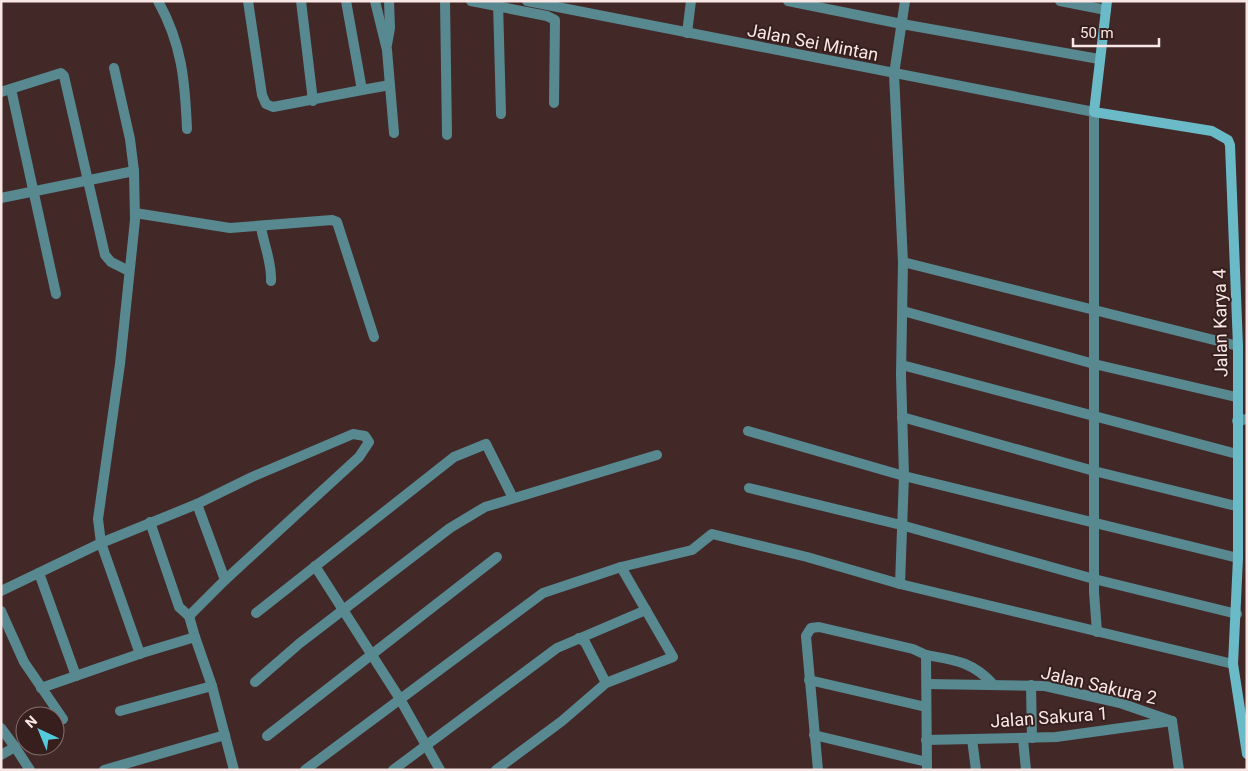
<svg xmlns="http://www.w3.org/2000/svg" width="1248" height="771" font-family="Roboto,sans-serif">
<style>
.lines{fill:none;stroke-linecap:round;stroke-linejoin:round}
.minor{stroke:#588991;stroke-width:10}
.tertiary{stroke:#588991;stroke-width:10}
.secondary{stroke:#6abac8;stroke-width:10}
.labels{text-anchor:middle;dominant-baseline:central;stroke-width:4;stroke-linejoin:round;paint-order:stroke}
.street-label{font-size:18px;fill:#f8e7e5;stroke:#371f1e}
</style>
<rect width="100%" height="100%" fill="#422928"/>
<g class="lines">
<g class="minor">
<path d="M158 1C182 44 185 81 187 129"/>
<polyline points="248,1 262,95 266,104 273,107 362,90 346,1"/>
<polyline points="301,1 313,101"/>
<polyline points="375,1 387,50 394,133"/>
<polyline points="445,1 447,135"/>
<polyline points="471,1 547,16 555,20 554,103"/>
<polyline points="788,1 902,24 1099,59"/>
<polyline points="1060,1 1106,10"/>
<polyline points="498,2 501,114"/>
<polyline points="687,33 691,1"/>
<polyline points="387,45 390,28 389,1"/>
<polyline points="114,68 130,139 134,171"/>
<polyline points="11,89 56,294"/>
<polyline points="362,90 390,85"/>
<polyline points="1,92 61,73 64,76 105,255 111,262 129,271"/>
<polyline points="1094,112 1094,592 1097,632"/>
<polyline points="1,198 134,171 135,220 120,364 98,519 101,543 140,654"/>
<polyline points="135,213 230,228 332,220 337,222 374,337"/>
<path d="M261 227C264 246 272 262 271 281"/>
<polyline points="903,262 1238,346"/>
<polyline points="903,311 1094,364 1236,397"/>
<polyline points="902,365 1237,454"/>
<polyline points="902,417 1094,471 1236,506"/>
<polyline points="1237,421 1247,419"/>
<polyline points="748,431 904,476 1238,558"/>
<polyline points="749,488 901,525 1094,579 1237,614"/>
<polyline points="197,504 225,580"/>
<polyline points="150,522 179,607 189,616 195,637"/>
<polyline points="315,566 400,699 440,770"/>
<polyline points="39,573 76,676"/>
<polyline points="900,584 904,476 901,375 903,262 894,74 905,1"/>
<polyline points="1,591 101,543 197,504 252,477 353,434 365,436 369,442 359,457 225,580 189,616"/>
<polyline points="1,611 24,662 63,719"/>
<polyline points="256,613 454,457 486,444 513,498"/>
<polyline points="579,638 585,642 606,683"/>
<path d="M926 655C956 660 973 662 994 685"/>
<polyline points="809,680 926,707"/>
<polyline points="255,682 300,643 450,528 485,507 657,455"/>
<polyline points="927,684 1045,686 1120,703 1172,721"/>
<polyline points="1031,685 1032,738"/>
<polyline points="41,688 142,653 195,637 212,686 234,770"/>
<polyline points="120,711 212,686"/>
<polyline points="1172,721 1179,770"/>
<polyline points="1,728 15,747 1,755"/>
<polyline points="814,735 927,762"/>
<polyline points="267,736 497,557"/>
<polyline points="972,739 976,770"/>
<polyline points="1023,739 1026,770"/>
<polyline points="926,740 1056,737 1172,721"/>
<polyline points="15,747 30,770"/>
<polyline points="104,770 225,735"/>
<polyline points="305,770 543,593 621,567 692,550 712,534 807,557 900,584 1233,664"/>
<polyline points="393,770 557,648 646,610"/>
<polyline points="496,770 562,721 606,683 673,657 621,567"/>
<polyline points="818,770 806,636 811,628 819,627 913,649 926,655 927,770"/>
</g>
<polyline class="tertiary" points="527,1 1094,112"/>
<polyline class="secondary" points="1107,1 1094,112 1212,131 1228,140 1230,145 1238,346 1238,558 1233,664 1247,754"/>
</g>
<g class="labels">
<g class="street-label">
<text transform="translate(813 42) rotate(11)">Jalan Sei Mintan</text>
<text transform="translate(1220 323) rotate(-91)">Jalan Karya 4</text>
<text transform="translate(1099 685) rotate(13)">Jalan Sakura 2</text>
<text transform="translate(1049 717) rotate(-4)">Jalan Sakura 1</text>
</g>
</g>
<rect width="1248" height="771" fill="none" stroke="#f8e7e5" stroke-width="5"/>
<g transform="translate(40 731) rotate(316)"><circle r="24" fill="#371f1e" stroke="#846f6e"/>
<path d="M0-4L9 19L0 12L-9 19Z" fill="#54cadd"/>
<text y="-8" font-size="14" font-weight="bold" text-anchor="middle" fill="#f8e7e5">N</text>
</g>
<path d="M1073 38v8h86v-8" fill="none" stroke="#f8e7e5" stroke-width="2.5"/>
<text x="1080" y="38" font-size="15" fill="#f8e7e5" stroke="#371f1e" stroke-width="4" paint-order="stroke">50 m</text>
</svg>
